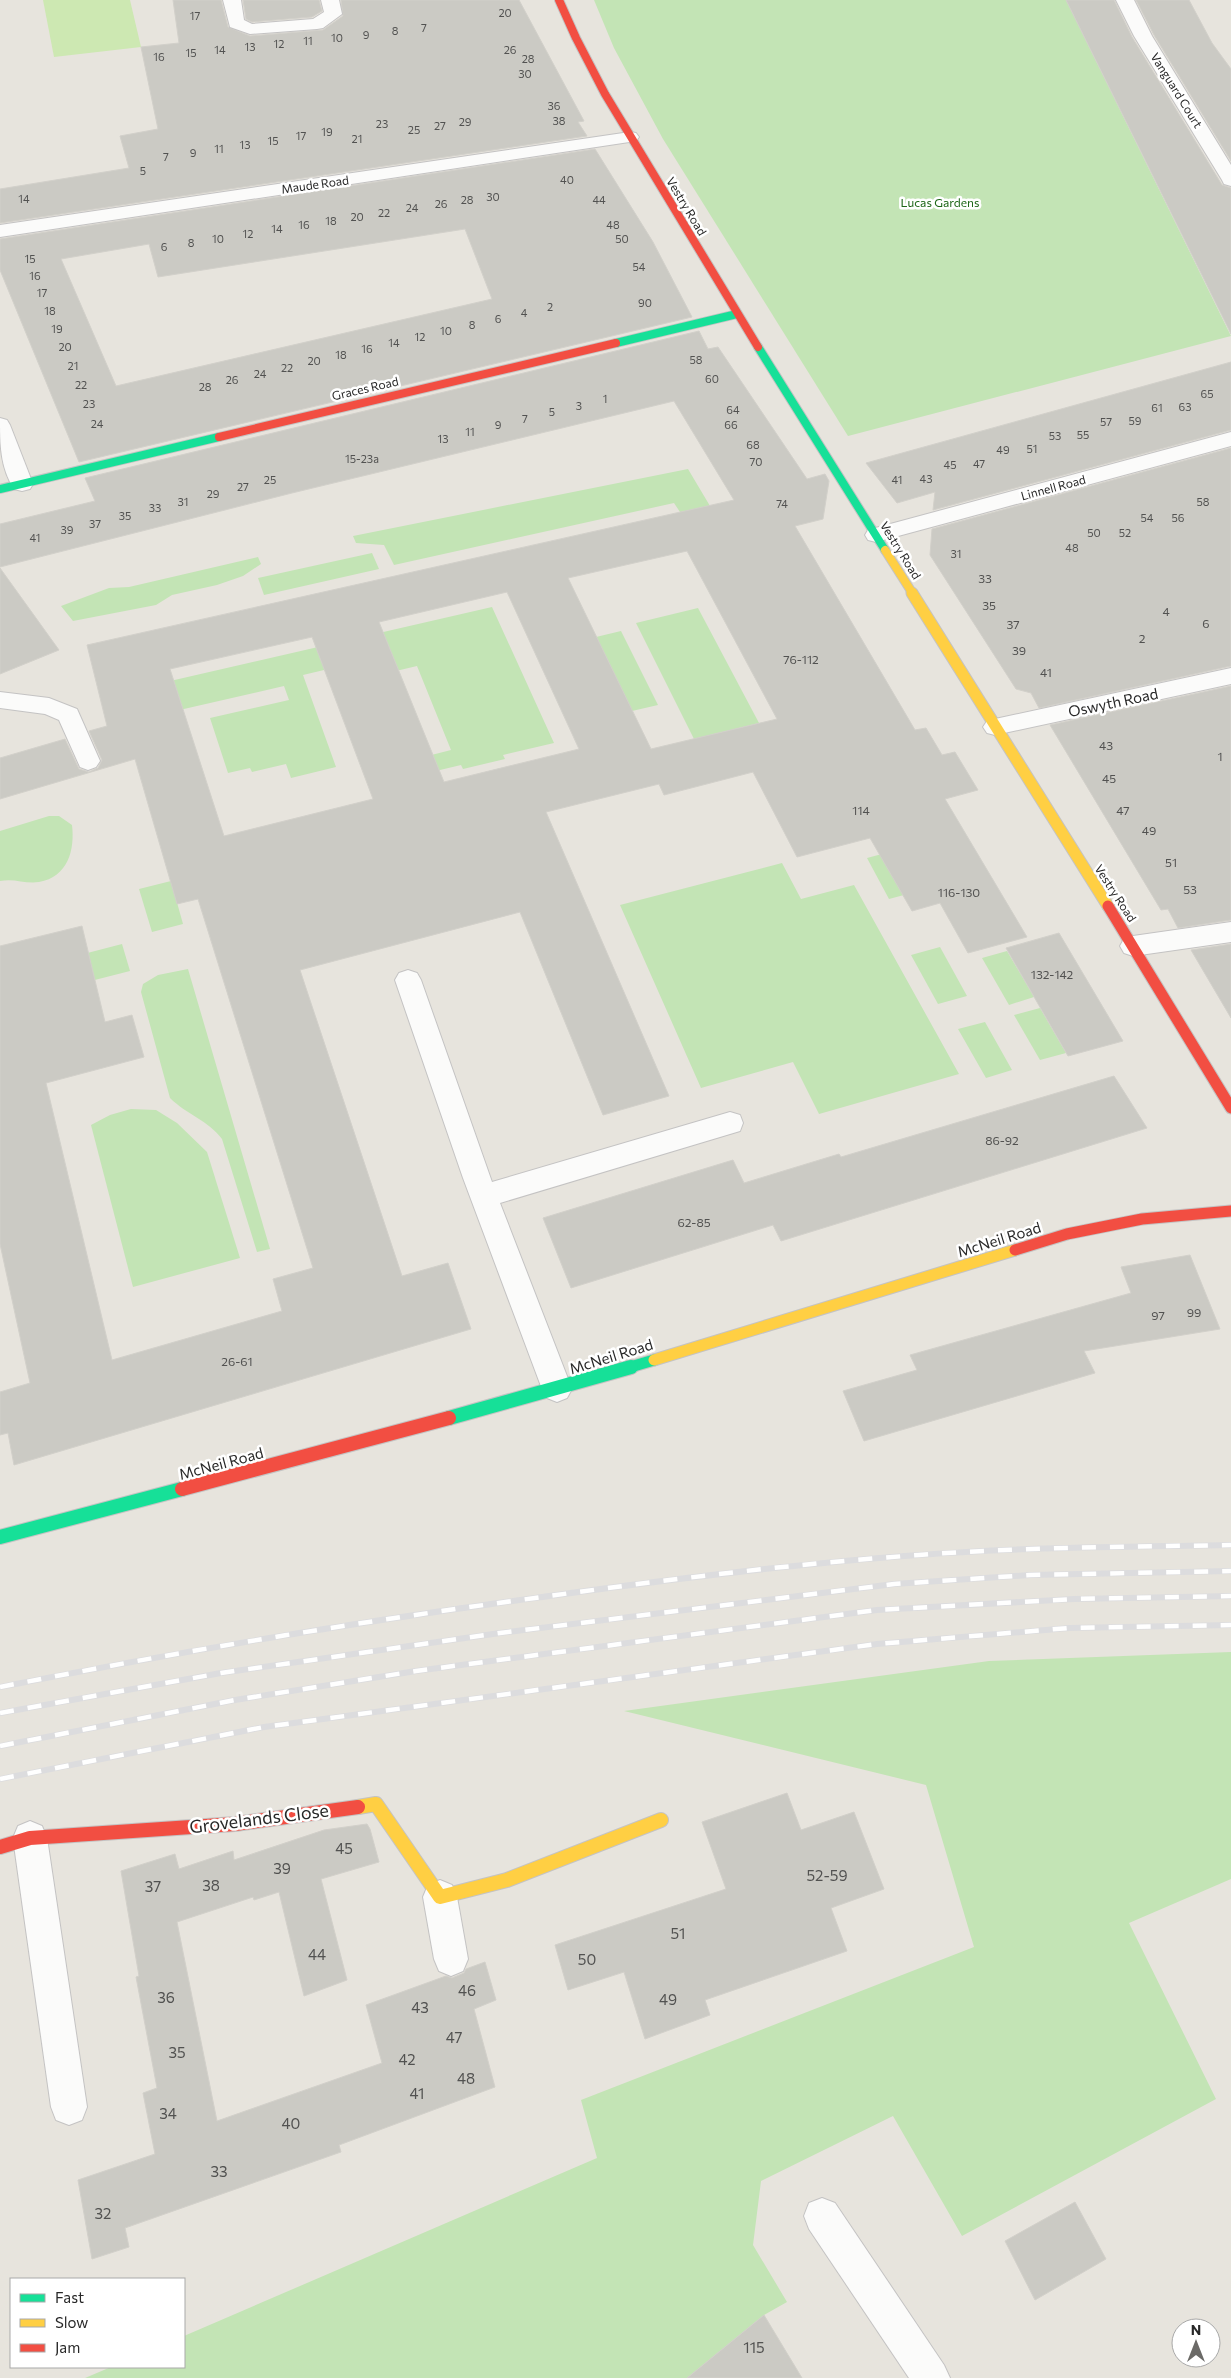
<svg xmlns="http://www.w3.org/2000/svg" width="1231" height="2378" font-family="Commissioner,sans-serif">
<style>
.green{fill:#c3e4b5}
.pitch{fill:#cde8b2}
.building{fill:#cbcac4;stroke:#d2d0ca;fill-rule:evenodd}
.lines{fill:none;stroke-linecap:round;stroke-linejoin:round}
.lane-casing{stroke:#c4c3c3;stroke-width:2}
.street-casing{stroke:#c4c3c3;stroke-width:2}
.fast-far2-casing{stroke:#c4c3c3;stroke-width:10}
.fast-far1-casing{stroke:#c4c3c3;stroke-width:13}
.fast-casing{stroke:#c4c3c3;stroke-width:16}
.slow-far2-casing{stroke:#c4c3c3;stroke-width:10}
.slow-far1-casing{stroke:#c4c3c3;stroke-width:13}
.slow-casing{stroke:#c4c3c3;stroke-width:16}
.jam-far2-casing{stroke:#c4c3c3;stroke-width:10}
.jam-far1-casing{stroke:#c4c3c3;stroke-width:13}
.jam-casing{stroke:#c4c3c3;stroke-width:16}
.lane{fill:#fbfbfa;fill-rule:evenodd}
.street{fill:#fbfbfa;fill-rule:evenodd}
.fast-far2{stroke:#16e098;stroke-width:8}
.fast-far1{stroke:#16e098;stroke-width:11}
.fast{stroke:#16e098;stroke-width:14}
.slow-far2{stroke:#ffcf43;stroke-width:8}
.slow-far1{stroke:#ffcf43;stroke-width:11}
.slow{stroke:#ffcf43;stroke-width:14}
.jam-far2{stroke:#f24e42;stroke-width:8}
.jam-far1{stroke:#f24e42;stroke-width:11}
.jam{stroke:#f24e42;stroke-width:14}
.rail-casing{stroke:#dcdcde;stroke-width:6}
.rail{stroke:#fff;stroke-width:4.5;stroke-dasharray:14;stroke-linecap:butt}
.labels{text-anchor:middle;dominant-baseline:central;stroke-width:5;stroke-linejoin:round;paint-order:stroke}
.far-number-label{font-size:11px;fill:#525251}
.far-street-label{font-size:12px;fill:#282828;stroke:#fff}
.far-park-label{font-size:12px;fill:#1d6617;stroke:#fff}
.number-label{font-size:12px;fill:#525251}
.street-label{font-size:15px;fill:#282828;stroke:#fff}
.near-number-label{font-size:15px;fill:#525251}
.near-street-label{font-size:18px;fill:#282828;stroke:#fff}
</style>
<rect width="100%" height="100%" fill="#e7e4dd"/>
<g class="green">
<polygon points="594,0 1066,0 1231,336 848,436 663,139 614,48"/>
<polygon points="688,469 713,511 684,518 674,503 394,565 384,545 356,543 353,536"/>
<polygon points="372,553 379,569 264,595 258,578"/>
<polygon points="258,557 261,564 243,576 217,585 172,595 156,605 73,621 61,606 109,588 129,587"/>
<polygon points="492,607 554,743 503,755 505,759 463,769 461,765 398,780 404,762 451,750 417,666 341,684 324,670 303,675 336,767 291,778 286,764 252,772 250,768 228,773 210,718 289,700 284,686 127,722 118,693"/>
<polygon points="698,608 759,723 694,739 636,623"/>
<polygon points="621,631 658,705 632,711 596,637"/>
<path d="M49 816H59L72 825C75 850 68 877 39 882 25 884 14 878 0 881V831Z"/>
<polygon points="908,847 904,895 889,899 867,858"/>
<polygon points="782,863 801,899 854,885 959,1074 819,1114 793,1062 701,1088 620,905"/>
<polygon points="171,881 183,924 152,932 139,889"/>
<polygon points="122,944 130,971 79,984 72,957"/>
<polygon points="940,947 967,996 938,1004 911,955"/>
<polygon points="1007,951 1034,997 1009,1005 982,958"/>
<path d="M188 969 270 1249 257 1252 222 1139C209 1121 186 1114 170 1098L141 992 143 984 158 975Z"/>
<polygon points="1040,1008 1066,1053 1040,1060 1014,1015"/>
<polygon points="985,1022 1012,1070 986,1078 958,1029"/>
<polygon points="131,1109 156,1110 177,1123 207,1152 240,1258 133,1287 91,1125 110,1115"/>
<polygon points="1231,1652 1231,1879 1129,1923 1216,2099 962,2236 893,2116 761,2181 753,2245 787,2302 764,2315 687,2378 85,2378 111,2367 184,2367 184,2336 597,2158 581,2100 974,1947 926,1785 624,1711 989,1661"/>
</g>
<polygon class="pitch" points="43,0 130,0 141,47 54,57"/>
<g class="building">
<polygon points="173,0 221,0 228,27 250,36 323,30 343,16 341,0 519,0 584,121 578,122 587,136 0,223 0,189 129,168 120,136 158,129 141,47 179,43"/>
<polygon points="243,0 319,0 322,11 312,17 252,22 246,19"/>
<polygon points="1066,0 1114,0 1132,37 1222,185 1231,188 1231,334"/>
<polygon points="1136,0 1189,0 1212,43 1231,69 1231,161 1154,35"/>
<path d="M595 149 653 242 692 317 79 462 0 270V239ZM465 229 492 299 116 386 61 259 149 244 158 277Z"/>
<path d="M699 331 708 349 718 347 807 479 825 474 829 481 823 519 795 526 915 730 926 728 942 755 955 752 978 790 945 799 1027 937 968 953 940 903 912 911 870 838 797 857 753 772 664 795 659 784 546 812 669 1096 603 1115 520 912 300 970 402 1276 448 1263 471 1329 14 1465 8 1433 0 1435V1392L30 1383 0 1244V946L82 926 105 1022 132 1015 144 1057 46 1083 112 1360 282 1311 273 1279 313 1268 198 899 177 904 135 759 0 799V758L65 739 79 769 89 772 98 768 102 760 89 731 107 726 87 645 734 500 674 401 292 493 0 567V524L95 501 85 478ZM687 551 777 719 651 749 568 578ZM507 592 579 749 444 782 379 622ZM312 637 373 799 224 836 170 669Z"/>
<polygon points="1231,362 1231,430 933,510 935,492 897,503 866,463"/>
<polygon points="1231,448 1231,666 1039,708 1031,693 1016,689 930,555 932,529"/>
<polygon points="0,568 59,650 0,674"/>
<polygon points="1231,686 1231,920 1178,928 1168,909 1161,910 1050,725"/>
<polygon points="1059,933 1123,1041 1068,1056 1006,948"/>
<polygon points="1231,944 1231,1018 1191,950"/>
<polygon points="1114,1076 1147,1128 781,1241 773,1225 571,1288 543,1218 733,1160 744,1183 839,1154 841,1157"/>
<polygon points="1190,1255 1220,1329 1084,1351 1095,1373 864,1441 843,1391 917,1370 910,1355 1131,1293 1121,1267"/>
<polygon points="787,1793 801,1830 854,1812 884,1889 831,1908 847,1951 705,2000 710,2015 645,2039 624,1972 568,1990 555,1945 726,1889 702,1822"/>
<polygon points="367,1824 370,1829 379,1862 321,1879 347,1980 304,1996 279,1892 254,1900 253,1897 177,1922 217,2121 382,2063 366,2005 446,1976 452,1978 464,1973 466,1969 485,1962 496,2000 474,2009 495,2087 339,2145 341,2152 125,2228 129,2247 92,2259 78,2180 155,2154 143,2093 157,2088 136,1977 139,1976 121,1871 175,1854 179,1869 233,1851 234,1860 324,1830"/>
<polygon points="1075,2202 1106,2259 1035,2300 1005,2241"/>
<polygon points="764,2315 802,2378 687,2378"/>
</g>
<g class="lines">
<defs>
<g id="lane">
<polygon points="1116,0 1134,0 1152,36 1231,165 1231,186 1224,184 1222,180 1134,36"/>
<polygon points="408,970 417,973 421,980 492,1182 730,1112 740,1115 743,1123 740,1131 500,1203 572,1389 567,1398 557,1402 547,1398 542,1389 463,1178 395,980 399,973"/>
<polygon points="822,2198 835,2203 944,2365 950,2378 909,2378 809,2229 804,2216 809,2203"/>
</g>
<g id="street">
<polygon points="223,0 241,0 244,20 252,24 313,19 324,12 321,0 339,0 342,14 323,28 317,29 250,34 230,27"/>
<polygon points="630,132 636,133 639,137 636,141 0,237 0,225"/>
<path d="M0 418 7 420 10 425 33 484 30 489 22 491 14 489C0 467 0 444 0 418Z"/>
<polygon points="1231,432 1231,446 876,542 868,540 865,535 868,530"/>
<polygon points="1231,668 1231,684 995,735 987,733 983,727 987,721 995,719"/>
<polygon points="0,692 49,698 77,709 100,761 96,767 88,770 80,767 59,720 45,714 0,708"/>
<polygon points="1231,922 1231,942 1133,956 1124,953 1120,946 1124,939 1133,936"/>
<polygon points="30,1821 42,1826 47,1838 87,2107 82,2120 69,2125 56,2120 51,2107 13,1838 18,1826"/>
<polygon points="440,1880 452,1885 457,1897 468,1959 463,1971 451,1976 439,1971 434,1959 423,1897 428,1885"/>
</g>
<g id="fast-far2">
<polyline points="616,343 737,314"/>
<polyline points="758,347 885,550"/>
<polyline points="0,489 219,437"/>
</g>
<polyline id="fast-far1" points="627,1368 654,1360"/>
<g id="fast">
<polyline points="449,1418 631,1367"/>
<polyline points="0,1537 182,1489"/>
</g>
<polyline id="slow-far2" points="885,550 913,594"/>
<g id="slow-far1">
<polyline points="912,593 1108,906"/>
<polyline points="654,1360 1015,1250"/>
</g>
<polyline id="slow" points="358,1807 376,1804 440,1897 507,1880 661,1820"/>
<g id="jam-far2">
<polyline points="559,0 576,38 605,94 758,347"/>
<polyline points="219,437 616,343"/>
</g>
<g id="jam-far1">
<polyline points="1108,906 1231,1108"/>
<polyline points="1015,1250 1067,1234 1142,1219 1231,1211"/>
</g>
<g id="jam">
<polyline points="182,1489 449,1418"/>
<polyline points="0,1847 30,1838 235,1824 358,1807"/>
</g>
</defs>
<use href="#lane" class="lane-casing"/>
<use href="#street" class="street-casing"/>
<use href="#fast-far2" class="fast-far2-casing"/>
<use href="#fast-far1" class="fast-far1-casing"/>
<use href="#fast" class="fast-casing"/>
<use href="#slow-far2" class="slow-far2-casing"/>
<use href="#slow-far1" class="slow-far1-casing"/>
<use href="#slow" class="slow-casing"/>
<use href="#jam-far2" class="jam-far2-casing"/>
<use href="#jam-far1" class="jam-far1-casing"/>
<use href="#jam" class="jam-casing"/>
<use href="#lane" class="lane"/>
<use href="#street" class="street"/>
<use href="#fast-far2" class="fast-far2"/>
<use href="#fast-far1" class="fast-far1"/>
<use href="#fast" class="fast"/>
<use href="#slow-far2" class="slow-far2"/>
<use href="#slow-far1" class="slow-far1"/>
<use href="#slow" class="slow"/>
<use href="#jam-far2" class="jam-far2"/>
<use href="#jam-far1" class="jam-far1"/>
<use href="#jam" class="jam"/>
<defs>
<g id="rail">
<path d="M0 1687C177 1652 356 1622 535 1598 663 1580 791 1564 919 1555 1023 1547 1127 1547 1231 1545"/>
<polyline points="0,1713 221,1673 500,1633 894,1584 1030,1575 1231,1571"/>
<polyline points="0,1746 235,1700 416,1671 877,1610 1074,1599 1231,1596"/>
<polyline points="0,1779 264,1727 877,1644 1069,1628 1231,1625"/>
</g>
</defs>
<use href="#rail" class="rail-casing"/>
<use href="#rail" class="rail"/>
</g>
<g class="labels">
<g class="far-number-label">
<text x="505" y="12">20</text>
<text x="195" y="15">17</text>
<text x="424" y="27">7</text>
<text x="395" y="30">8</text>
<text x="366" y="34">9</text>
<text x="337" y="37">10</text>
<text x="308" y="40">11</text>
<text x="279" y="43">12</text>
<text x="250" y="46">13</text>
<text x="220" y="49">14</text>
<text x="510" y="49">26</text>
<text x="191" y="52">15</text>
<text x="159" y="56">16</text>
<text x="528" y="58">28</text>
<text x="525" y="73">30</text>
<text x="554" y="105">36</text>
<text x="559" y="120">38</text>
<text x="465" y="121">29</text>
<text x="382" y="123">23</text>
<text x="440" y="125">27</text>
<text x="414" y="129">25</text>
<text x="327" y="131">19</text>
<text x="301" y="135">17</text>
<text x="357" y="138">21</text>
<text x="273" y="140">15</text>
<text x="245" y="144">13</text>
<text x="219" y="148">11</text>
<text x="193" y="152">9</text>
<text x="166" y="156">7</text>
<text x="143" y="170">5</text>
<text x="567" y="179">40</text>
<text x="493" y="196">30</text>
<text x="24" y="198">14</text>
<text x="467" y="199">28</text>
<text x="599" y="199">44</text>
<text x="441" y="203">26</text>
<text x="412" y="207">24</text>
<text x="384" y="212">22</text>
<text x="357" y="216">20</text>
<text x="331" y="220">18</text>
<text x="304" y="224">16</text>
<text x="613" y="224">48</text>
<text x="277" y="228">14</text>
<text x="248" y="233">12</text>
<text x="218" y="238">10</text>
<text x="622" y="238">50</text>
<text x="191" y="242">8</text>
<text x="164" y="246">6</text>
<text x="30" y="258">15</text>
<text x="639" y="266">54</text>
<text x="35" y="275">16</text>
<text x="42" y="292">17</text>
<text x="645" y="302">90</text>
<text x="550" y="306">2</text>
<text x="50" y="310">18</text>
<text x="524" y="312">4</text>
<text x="498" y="318">6</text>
<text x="472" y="324">8</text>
<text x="57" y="328">19</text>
<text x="446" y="330">10</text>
<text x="420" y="336">12</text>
<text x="394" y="342">14</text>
<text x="65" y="346">20</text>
<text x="367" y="348">16</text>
<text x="341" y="354">18</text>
<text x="696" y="359">58</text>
<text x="314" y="360">20</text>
<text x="73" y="365">21</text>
<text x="287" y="367">22</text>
<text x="260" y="373">24</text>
<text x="712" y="378">60</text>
<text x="232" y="379">26</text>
<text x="81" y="384">22</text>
<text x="205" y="386">28</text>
<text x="1207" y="393">65</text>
<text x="605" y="398">1</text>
<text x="89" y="403">23</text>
<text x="579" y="405">3</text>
<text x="1185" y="406">63</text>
<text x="1157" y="407">61</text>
<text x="733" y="409">64</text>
<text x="552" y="411">5</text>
<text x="525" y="418">7</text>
<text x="1135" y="420">59</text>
<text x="1106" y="421">57</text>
<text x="97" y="423">24</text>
<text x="498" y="424">9</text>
<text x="731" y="424">66</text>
<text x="470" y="431">11</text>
<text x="1083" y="434">55</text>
<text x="1055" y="435">53</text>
<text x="443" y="438">13</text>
<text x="753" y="444">68</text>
<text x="1032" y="448">51</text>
<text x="1003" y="449">49</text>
<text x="362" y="458">15-23a</text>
<text x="756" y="461">70</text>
<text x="979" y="463">47</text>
<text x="950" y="464">45</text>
<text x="926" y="478">43</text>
<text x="270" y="479">25</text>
<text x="897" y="479">41</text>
<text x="243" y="486">27</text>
<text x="213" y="493">29</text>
<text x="183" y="501">31</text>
<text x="1203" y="501">58</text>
<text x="782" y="503">74</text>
<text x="155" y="507">33</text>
<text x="125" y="515">35</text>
<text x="1147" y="517">54</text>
<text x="1178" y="517">56</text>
<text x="95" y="523">37</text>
<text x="67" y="529">39</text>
<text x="1094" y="532">50</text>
<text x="1125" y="532">52</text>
<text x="35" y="537">41</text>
<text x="1072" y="547">48</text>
<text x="956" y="553">31</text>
</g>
<g class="far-street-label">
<text transform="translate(1177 90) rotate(58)">Vanguard Court</text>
<text transform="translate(315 184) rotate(-8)">Maude Road</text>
<text transform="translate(687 206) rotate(59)">Vestry Road</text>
<text transform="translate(365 388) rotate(-13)">Graces Road</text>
<text transform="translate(1053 487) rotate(-15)">Linnell Road</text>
<text transform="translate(901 550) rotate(58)">Vestry Road</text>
<text transform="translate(1116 893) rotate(57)">Vestry Road</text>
</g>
<g class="far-park-label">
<text x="940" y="202">Lucas Gardens</text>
</g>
<g class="number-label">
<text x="985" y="578">33</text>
<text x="989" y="605">35</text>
<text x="1166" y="611">4</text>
<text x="1206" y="623">6</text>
<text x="1013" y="624">37</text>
<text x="1142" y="638">2</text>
<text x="1019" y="650">39</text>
<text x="801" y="659">76-112</text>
<text x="1046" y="672">41</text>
<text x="1106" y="745">43</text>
<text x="1220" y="756">1</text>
<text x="1109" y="778">45</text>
<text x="861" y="810">114</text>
<text x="1123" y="810">47</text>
<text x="1149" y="830">49</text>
<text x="1171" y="862">51</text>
<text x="1190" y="889">53</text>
<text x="959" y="892">116-130</text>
<text x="1052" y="974">132-142</text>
<text x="1002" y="1140">86-92</text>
<text x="694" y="1222">62-85</text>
<text x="1194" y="1312">99</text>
<text x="1158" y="1315">97</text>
<text x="237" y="1361">26-61</text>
</g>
<g class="street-label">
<text transform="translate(1113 702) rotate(-12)">Oswyth Road</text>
<text transform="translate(999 1239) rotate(-17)">McNeil Road</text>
<text transform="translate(611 1356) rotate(-17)">McNeil Road</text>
<text transform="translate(221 1463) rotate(-15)">McNeil Road</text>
</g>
<g class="near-number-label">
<text x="344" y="1848">45</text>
<text x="282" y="1868">39</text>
<text x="827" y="1875">52-59</text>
<text x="211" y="1885">38</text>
<text x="153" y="1886">37</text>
<text x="678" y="1933">51</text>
<text x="317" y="1954">44</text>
<text x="587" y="1959">50</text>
<text x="467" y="1990">46</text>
<text x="166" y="1997">36</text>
<text x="668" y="1999">49</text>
<text x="420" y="2007">43</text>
<text x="454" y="2037">47</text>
<text x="177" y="2052">35</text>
<text x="407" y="2059">42</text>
<text x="466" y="2078">48</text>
<text x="417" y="2093">41</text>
<text x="168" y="2113">34</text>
<text x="291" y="2123">40</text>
<text x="219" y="2171">33</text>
<text x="103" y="2213">32</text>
<text x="754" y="2347">115</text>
</g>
<g class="near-street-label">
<text transform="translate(259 1818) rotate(-7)">Grovelands Close</text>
</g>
</g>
<rect x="10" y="2278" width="175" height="90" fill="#ffffff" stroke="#a9a9a9"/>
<rect x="20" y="2294" width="25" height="8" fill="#16e098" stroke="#a9a9a9"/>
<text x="55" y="2303" font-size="15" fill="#282828">Fast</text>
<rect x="20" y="2319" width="25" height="8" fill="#ffcf43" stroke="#a9a9a9"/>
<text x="55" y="2328" font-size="15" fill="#282828">Slow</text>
<rect x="20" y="2344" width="25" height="8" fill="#f24e42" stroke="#a9a9a9"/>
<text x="55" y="2353" font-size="15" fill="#282828">Jam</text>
<g transform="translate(1196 2343)"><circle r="24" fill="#ffffff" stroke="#a9a9a9"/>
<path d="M0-4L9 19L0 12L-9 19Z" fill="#6b6a67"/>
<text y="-8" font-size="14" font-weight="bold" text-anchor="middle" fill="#282828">N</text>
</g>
</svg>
